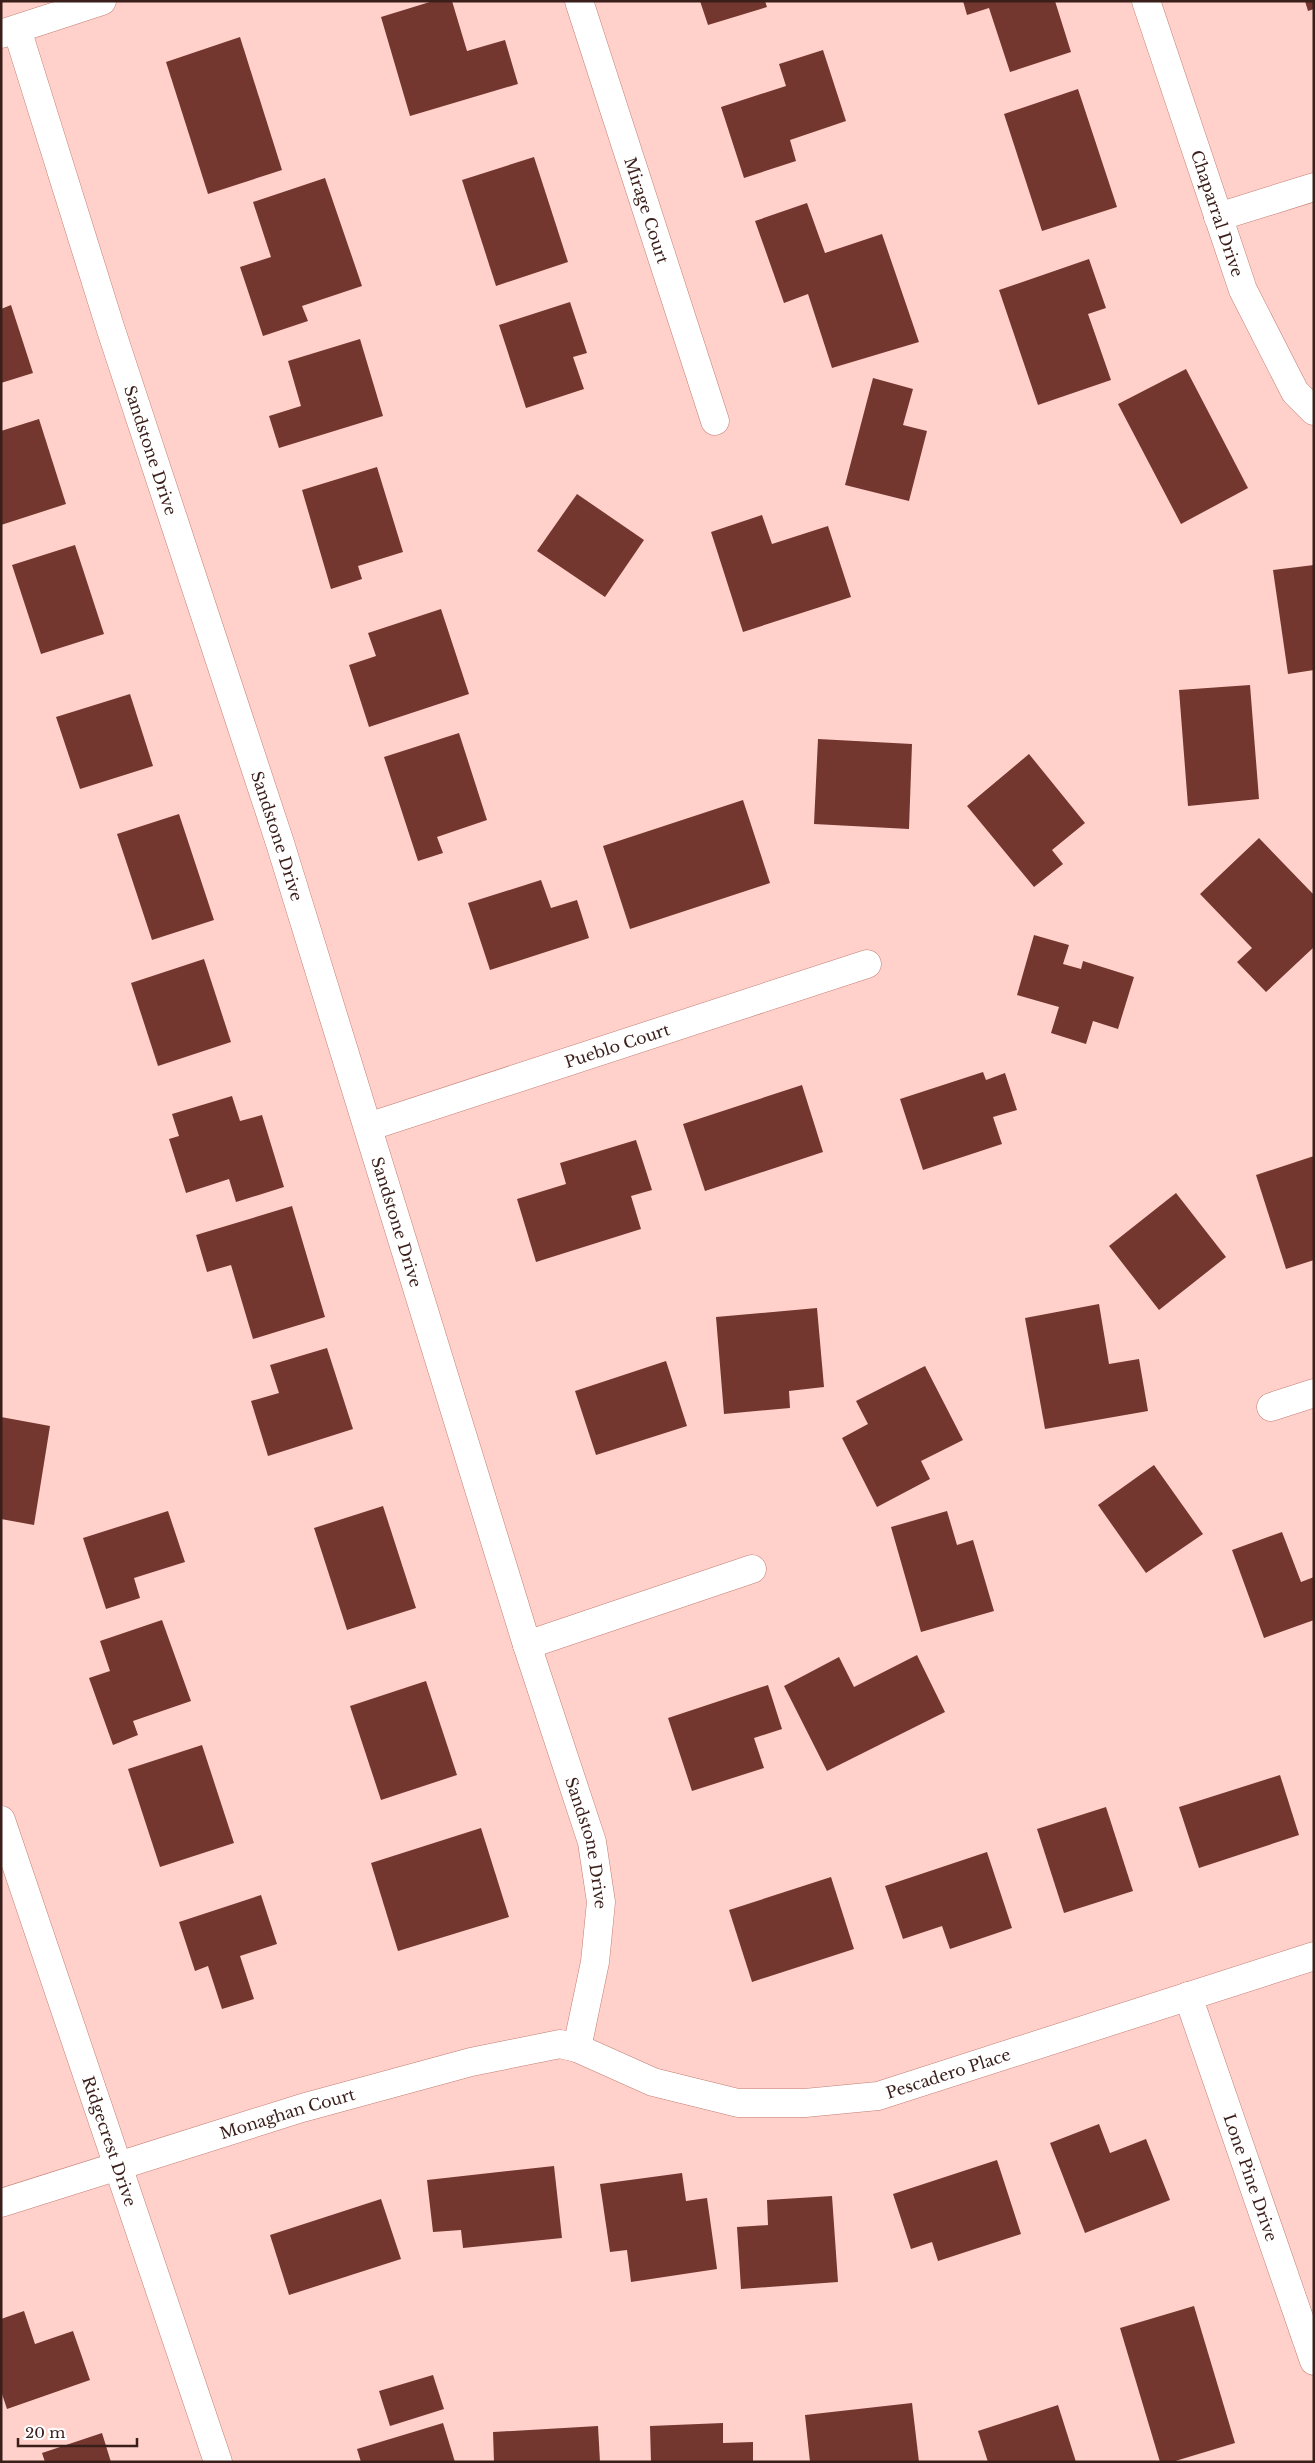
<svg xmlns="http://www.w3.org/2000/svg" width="1315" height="2463" font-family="'Libre Baskerville',serif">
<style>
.building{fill:#74372f}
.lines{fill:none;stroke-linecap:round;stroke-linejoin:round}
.minor-casing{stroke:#c37e73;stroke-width:29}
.minor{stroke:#fff;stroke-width:28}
.labels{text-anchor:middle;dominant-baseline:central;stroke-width:5;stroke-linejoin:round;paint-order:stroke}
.street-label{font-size:16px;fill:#3a1e1a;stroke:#fff}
</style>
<rect width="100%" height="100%" fill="#ffd1ca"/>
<g class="building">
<polygon points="433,1 452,1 467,51 505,40 518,84 410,116 381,17"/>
<polygon points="700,1 765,1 767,7 708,25"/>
<polygon points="963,1 1055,1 1071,52 1010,72 989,8 967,15"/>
<polygon points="1305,1 1314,1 1314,9 1308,11"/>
<polygon points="240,37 282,170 208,194 166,62"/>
<polygon points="823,50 846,121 790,140 796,161 744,178 721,107 786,86 779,64"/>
<polygon points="1078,89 1117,207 1042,231 1004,114"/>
<polygon points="534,157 568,262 496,286 462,180"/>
<polygon points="325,178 362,286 302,306 308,321 263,336 240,267 271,257 253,202"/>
<polygon points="807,203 825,253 882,234 919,342 832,368 808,294 784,303 755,221"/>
<polygon points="1089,259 1106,308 1088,314 1111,380 1038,405 999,290"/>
<polygon points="570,302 587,353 573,357 584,389 526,408 499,325"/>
<polygon points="11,305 33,373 1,383 1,309"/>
<polygon points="360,339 383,416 279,448 269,416 301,406 288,361"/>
<polygon points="1186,369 1248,488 1181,524 1118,404"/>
<polygon points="873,378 913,389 903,425 927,431 909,501 845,485"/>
<polygon points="39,419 66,504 1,525 1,431"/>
<polygon points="377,467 403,552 358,566 362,579 331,589 302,490"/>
<polygon points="577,494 644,540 605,597 537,551"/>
<polygon points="762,515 772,544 828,526 851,597 743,632 711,532"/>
<polygon points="75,545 104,634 41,654 12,565"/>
<polygon points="1314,565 1314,670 1288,674 1273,570"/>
<polygon points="441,609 469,694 369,727 349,665 376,656 368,633"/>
<polygon points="1250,685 1259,799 1188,806 1179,690"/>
<polygon points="130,694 153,766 80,789 56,717"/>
<polygon points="459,733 487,820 437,837 443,853 418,861 384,757"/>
<polygon points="818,739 912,744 909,829 814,824"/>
<polygon points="1029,754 1085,823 1052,850 1063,864 1034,887 967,806"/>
<polygon points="743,800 770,883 630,929 603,846"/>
<polygon points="179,814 214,920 152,940 117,834"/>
<polygon points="1259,838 1314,895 1314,947 1266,992 1237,962 1252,948 1200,894"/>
<polygon points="541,880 551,908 577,900 589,938 490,970 468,903"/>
<polygon points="1034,935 1069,945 1063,964 1081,969 1083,961 1134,977 1118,1029 1093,1021 1086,1044 1051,1033 1059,1007 1017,995"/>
<polygon points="204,959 231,1042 158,1066 131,983"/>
<polygon points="983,1072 986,1080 1005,1073 1017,1110 993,1117 1002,1144 923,1170 900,1099"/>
<polygon points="802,1085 823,1152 705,1191 683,1124"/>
<polygon points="232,1096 240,1121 262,1115 284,1187 236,1202 229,1179 186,1193 169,1139 179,1136 172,1114"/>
<polygon points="636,1140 652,1190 631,1196 641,1229 536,1262 517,1199 566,1184 560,1163"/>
<polygon points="1314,1156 1314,1260 1286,1269 1256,1175"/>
<polygon points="1176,1193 1226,1257 1159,1310 1109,1246"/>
<polygon points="292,1206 325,1317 253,1339 231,1265 207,1272 196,1235"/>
<polygon points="1099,1304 1109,1364 1139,1359 1148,1411 1045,1429 1025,1318"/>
<polygon points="817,1308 824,1387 789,1391 790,1408 724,1414 716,1317"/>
<polygon points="327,1348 353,1429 268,1456 251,1401 279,1393 270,1365"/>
<polygon points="666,1361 687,1426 596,1455 575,1391"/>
<polygon points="925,1366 963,1440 921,1461 930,1479 877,1507 842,1438 868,1424 856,1401"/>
<polygon points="1,1417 50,1426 34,1525 1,1519"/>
<polygon points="1154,1465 1203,1534 1146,1573 1098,1505"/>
<polygon points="383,1506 416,1608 347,1630 314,1528"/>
<polygon points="168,1511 185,1562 134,1578 140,1598 106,1609 83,1538"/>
<polygon points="947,1511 957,1545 973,1540 994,1611 921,1632 891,1527"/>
<polygon points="1282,1532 1301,1582 1314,1577 1314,1620 1264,1638 1232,1550"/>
<polygon points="162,1620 191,1701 133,1721 138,1735 113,1745 89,1678 110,1671 100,1641"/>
<polygon points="917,1655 945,1712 827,1771 784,1686 839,1657 854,1687"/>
<polygon points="426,1681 457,1775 381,1800 350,1706"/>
<polygon points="768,1685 782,1729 754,1738 764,1768 692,1791 668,1718"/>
<polygon points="202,1745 234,1843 160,1867 128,1769"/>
<polygon points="1280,1775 1299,1835 1199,1868 1179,1807"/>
<polygon points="1106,1807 1133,1891 1064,1913 1037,1829"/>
<polygon points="481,1828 509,1917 398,1951 371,1863"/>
<polygon points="987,1852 1012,1928 950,1949 942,1926 903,1939 885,1886"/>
<polygon points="831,1877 854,1949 752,1982 729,1910"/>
<polygon points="261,1895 277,1944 240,1956 254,1999 222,2009 208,1966 195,1971 179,1922"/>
<polygon points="1099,2124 1110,2153 1146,2139 1170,2200 1085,2233 1050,2143"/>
<polygon points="997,2160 1021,2234 938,2261 932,2242 911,2249 893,2194"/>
<polygon points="554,2166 562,2238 463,2248 461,2230 433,2232 427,2180"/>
<polygon points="682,2173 686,2201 707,2198 717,2269 631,2282 627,2250 610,2252 600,2184"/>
<polygon points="832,2196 838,2282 741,2289 737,2227 768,2225 767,2200"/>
<polygon points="381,2199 401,2259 289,2295 270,2235"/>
<polygon points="1194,2306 1235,2443 1172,2462 1160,2462 1120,2328"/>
<polygon points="24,2311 35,2344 73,2331 90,2380 7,2409 1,2391 1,2319"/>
<polygon points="433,2375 444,2409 390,2426 379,2391"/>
<polygon points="912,2403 919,2462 810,2462 805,2415"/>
<polygon points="1058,2405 1076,2462 988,2462 978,2431"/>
<polygon points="443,2423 455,2462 361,2462 357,2449"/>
<polygon points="723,2423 723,2443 753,2442 753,2462 651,2462 650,2426"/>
<polygon points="598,2426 600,2462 494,2462 493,2432"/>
<polygon points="102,2433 111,2462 45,2462 42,2453"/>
</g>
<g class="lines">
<defs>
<g id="minor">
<path id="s1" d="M579 1 715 421"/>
<path id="s2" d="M1146 1 1243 290 1295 392 1314 411"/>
<path id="s3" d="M17 29 111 330 280 843 527 1645 592 1842 601 1902 595 1962 577 2048"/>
<polyline points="1,34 102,1"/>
<polyline points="1218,217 1314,187"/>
<path id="s4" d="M368 1127 867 964"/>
<polyline points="1271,1407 1314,1393"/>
<polyline points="527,1645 752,1569"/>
<path id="s5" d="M1 1820 218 2462"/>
<path id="s6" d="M1188 1996 1314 2361"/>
<path id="s7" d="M1 2203 302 2108 471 2062 560 2044 577 2048 653 2082 738 2103H805L878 2096 1314 1956"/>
</g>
</defs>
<use href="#minor" class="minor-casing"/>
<use href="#minor" class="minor"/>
</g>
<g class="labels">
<g class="street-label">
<text stroke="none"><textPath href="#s1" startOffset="220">Mirage Court</textPath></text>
<text stroke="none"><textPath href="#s2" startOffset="224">Chaparral Drive</textPath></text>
<text stroke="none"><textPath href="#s3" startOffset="442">Sandstone Drive</textPath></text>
<text stroke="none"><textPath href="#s3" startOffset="848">Sandstone Drive</textPath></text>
<text stroke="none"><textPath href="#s4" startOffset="262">Pueblo Court</textPath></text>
<text stroke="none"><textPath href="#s3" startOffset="1252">Sandstone Drive</textPath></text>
<text stroke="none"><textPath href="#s3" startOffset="1902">Sandstone Drive</textPath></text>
<text stroke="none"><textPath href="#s7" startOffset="984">Pescadero Place</textPath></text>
<text stroke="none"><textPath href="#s7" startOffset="300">Monaghan Court</textPath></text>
<text stroke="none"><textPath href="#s5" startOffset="339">Ridgecrest Drive</textPath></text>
<text stroke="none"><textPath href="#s6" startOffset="192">Lone Pine Drive</textPath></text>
</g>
</g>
<rect width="1315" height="2463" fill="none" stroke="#3a1e1a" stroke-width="5"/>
<path d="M18 2438v8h119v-8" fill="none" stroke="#3a1e1a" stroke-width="2.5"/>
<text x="25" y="2438" font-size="15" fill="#3a1e1a" stroke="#ffffff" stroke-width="4" paint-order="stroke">20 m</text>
</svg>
